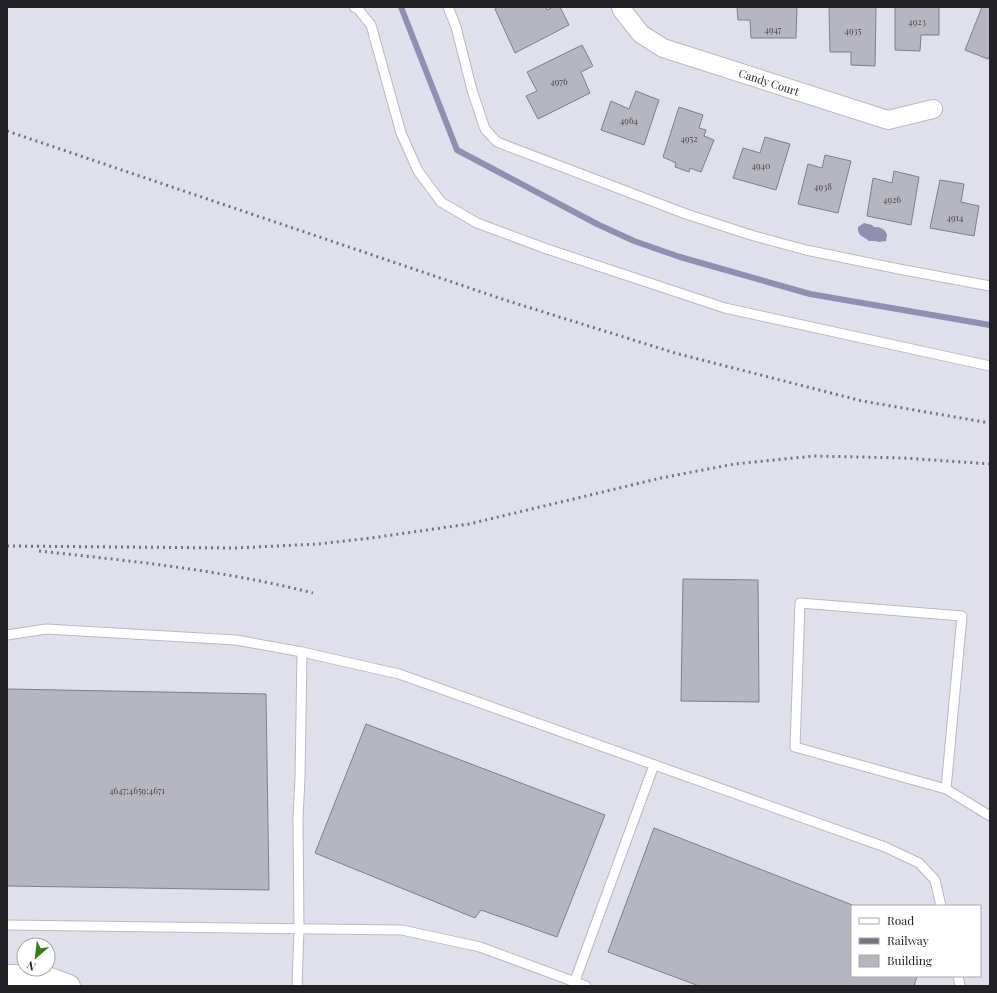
<svg xmlns="http://www.w3.org/2000/svg" width="997" height="993" font-family="'Playfair Display',serif">
<style>
.water{fill:#908fb2}
.lines{fill:none;stroke-linecap:round;stroke-linejoin:round}
.stream{stroke:#908fb2;stroke-width:6}
.building{fill:#b6b6c0;stroke:#7f7f89}
.service-casing{stroke:#b8b8c3;stroke-width:11}
.minor-casing{stroke:#b8b8c3;stroke-width:20}
.secondary-casing{stroke:#b8b8c3;stroke-width:24}
.service{stroke:#fff;stroke-width:9}
.minor{stroke:#fff;stroke-width:18}
.secondary{stroke:#fff;stroke-width:22}
.rail{stroke:#74747c;stroke-width:3;stroke-dasharray:2 4;stroke-linecap:butt}
.labels{text-anchor:middle;dominant-baseline:central;stroke-width:3.5;stroke-linejoin:round;paint-order:stroke}
.number-label{font-size:9px;fill:#47474c}
.street-label{font-size:11px;fill:#222226;stroke:#fff}
</style>
<rect width="100%" height="100%" fill="#e0e0ec"/>
<path class="water" d="M864 223 872 225 874 227C880 227 885 228 887 235L886 241 878 242 876 241H869C863 236 857 236 858 227Z"/>
<g class="lines">
<polyline class="stream" points="401,7 457,150 597,224 634,241 680,257 810,294 990,325"/>
</g>
<g class="building">
<polygon points="498,7 546,7 547,10 553,7 560,7 569,25 515,53 495,9"/>
<polygon points="737,7 797,7 796,38 751,38 750,20 738,20"/>
<polygon points="829,7 876,7 875,66 851,65 851,52 830,52"/>
<polygon points="895,7 939,7 939,35 921,35 920,51 895,50"/>
<polygon points="982,7 990,7 990,55 988,59 965,50"/>
<polygon points="582,45 593,66 581,72 590,93 538,119 526,96 537,91 527,72"/>
<polygon points="636,91 659,100 644,145 601,130 611,101 629,109"/>
<polygon points="679,107 703,115 699,128 706,130 704,136 714,140 701,172 690,168 689,172 675,167 676,163 663,157"/>
<polygon points="765,137 790,144 776,190 733,178 743,148 760,153"/>
<polygon points="825,155 851,161 838,213 798,204 808,164 822,168"/>
<polygon points="894,171 919,177 911,225 867,216 873,178 892,183"/>
<polygon points="940,180 964,184 961,202 979,206 974,236 930,228"/>
<polygon points="683,579 758,580 759,702 681,701"/>
<polygon points="7,689 266,694 269,890 7,886"/>
<polygon points="366,724 605,815 557,937 481,910 475,918 315,853"/>
<polygon points="654,828 855,906 852,906 852,976 917,976 914,986 699,986 608,952"/>
</g>
<g class="lines">
<defs>
<g id="service">
<polyline points="354,7 358,9 371,25 401,133 418,171 441,202 477,223 547,249 725,308 990,366"/>
<polyline points="448,7 456,27 472,90 485,129 497,142 686,214 754,236 806,250 899,269 990,286"/>
<polyline points="7,635 46,629 236,640 302,652 399,674 885,847 919,863 935,880 941,906"/>
<polyline points="946,789 962,616 800,603 795,747 946,789 990,816"/>
<polyline points="7,925 402,930 480,947 586,986"/>
<polyline points="958,976 960,986"/>
<polyline points="297,986 299,929 298,818 300,778 302,652"/>
<polyline points="573,986 654,765"/>
</g>
<polyline id="minor" points="621,7 622,10 641,34 663,48 888,120 933,109"/>
<polyline id="secondary" points="7,976 42,976 69,986"/>
</defs>
<use href="#service" class="service-casing"/>
<use href="#minor" class="minor-casing"/>
<use href="#secondary" class="secondary-casing"/>
<use href="#service" class="service"/>
<use href="#minor" class="minor"/>
<use href="#secondary" class="secondary"/>
<g class="rail">
<polyline points="7,131 505,300 675,353 862,401 990,423"/>
<polyline points="7,546 235,548 318,544 371,538 469,524 661,478 734,464 814,456 904,458 990,464"/>
<path d="M39 551C131 561 223 570 313 593"/>
</g>
</g>
<g class="labels">
<g class="number-label">
<text x="917" y="21">4923</text>
<text x="773" y="29">4947</text>
<text x="853" y="30">4935</text>
<text x="559" y="81">4976</text>
<text x="629" y="120">4964</text>
<text x="689" y="138">4952</text>
<text x="761" y="165">4940</text>
<text x="823" y="186">4938</text>
<text x="892" y="199">4926</text>
<text x="955" y="217">4914</text>
<text x="137" y="790">4647;4659;4671</text>
</g>
<g class="street-label">
<text transform="translate(769 82) rotate(18)">Candy Court</text>
</g>
</g>
<rect width="997" height="993" fill="none" stroke="#222226" stroke-width="16"/>
<rect x="851" y="905" width="130" height="72" fill="#ffffff" stroke="#a7a7a8"/>
<rect x="859" y="918" width="20" height="6" fill="#ffffff" stroke="#a7a7a8"/>
<text x="887" y="925" font-size="12" fill="#222226">Road</text>
<rect x="859" y="938" width="20" height="6" fill="#74747c" stroke="#a7a7a8"/>
<text x="887" y="945" font-size="12" fill="#222226">Railway</text>
<rect x="859" y="955" width="20" height="12" fill="#b6b6c0" stroke="#a7a7a8"/>
<text x="887" y="965" font-size="12" fill="#222226">Building</text>
<g transform="translate(36 957) rotate(208)"><circle r="19" fill="#ffffff" stroke="#a7a7a8"/>
<path d="M0-3L7 15L0 10L-7 15Z" fill="#3d7c1a"/>
<text y="-6" font-size="11" font-weight="bold" text-anchor="middle" fill="#222226">N</text>
</g>
</svg>
